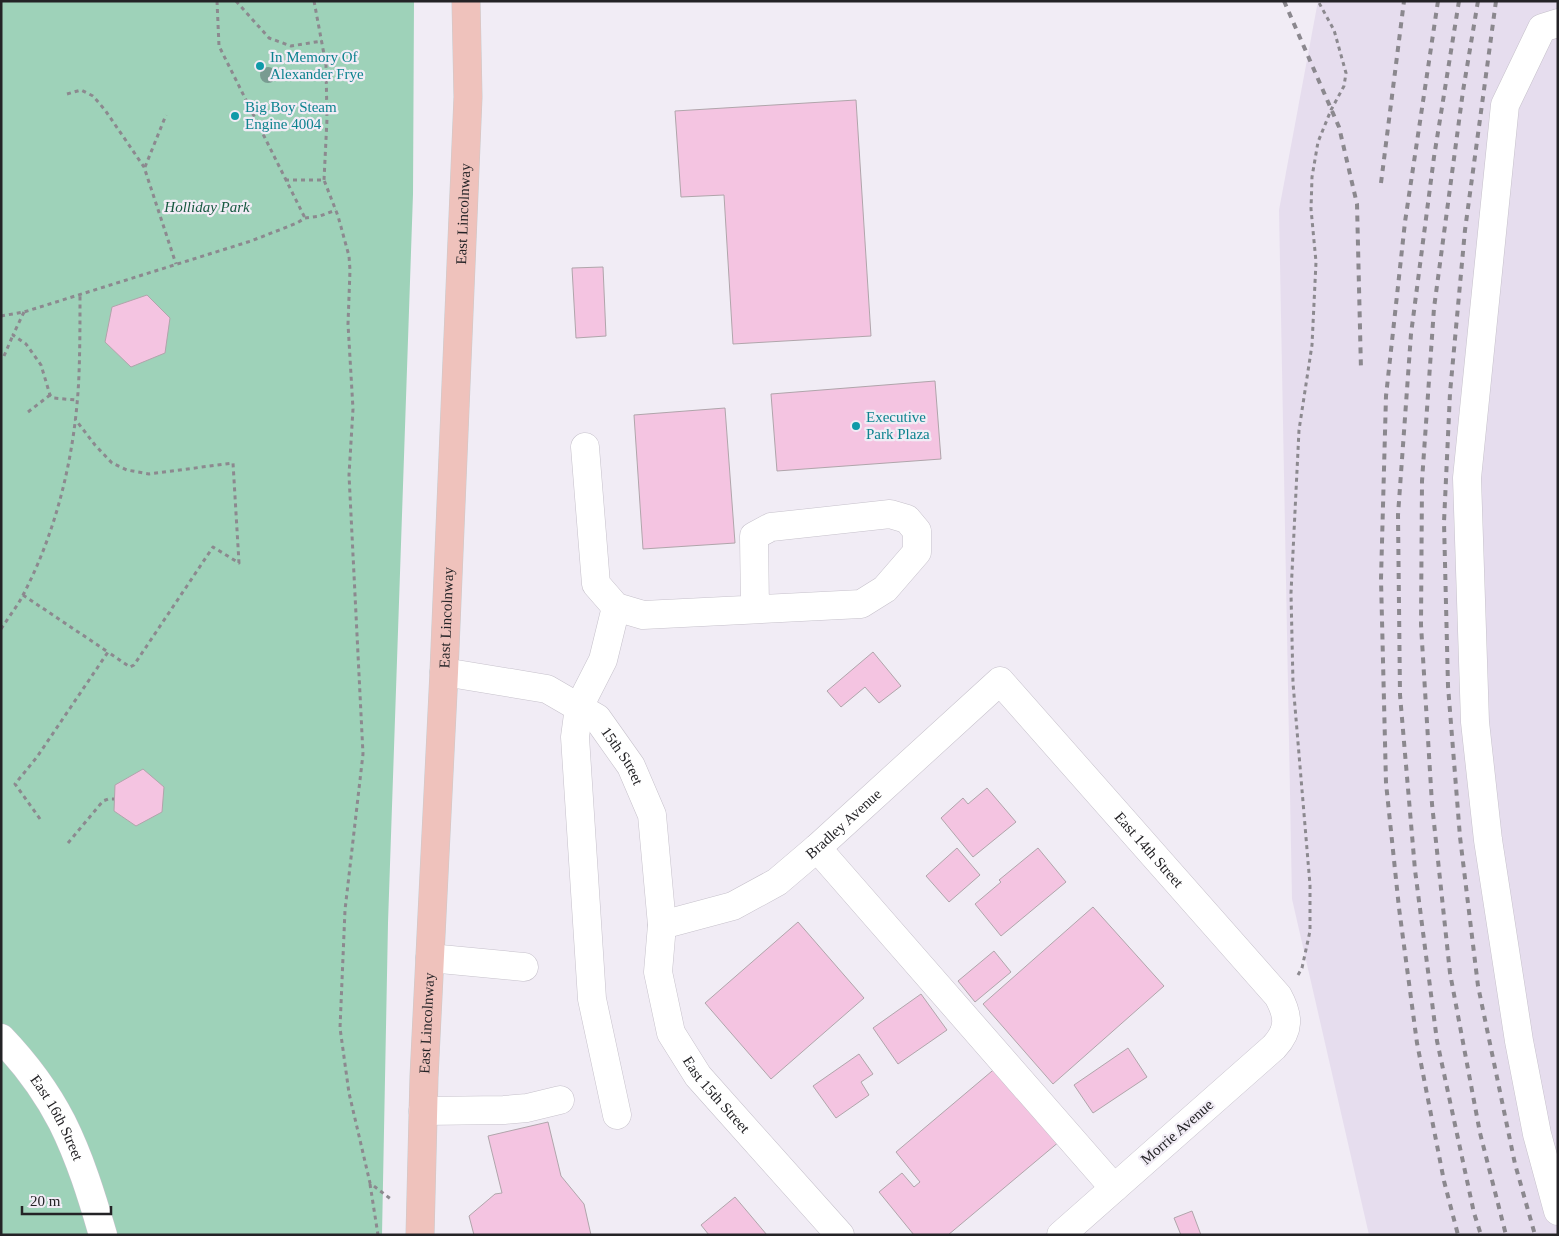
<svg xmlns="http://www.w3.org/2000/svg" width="1559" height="1236" font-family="'Times New Roman',serif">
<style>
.built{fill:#e6ddee}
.green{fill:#9ed2b9}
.building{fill:#f4c4e1;stroke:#b0a5ab}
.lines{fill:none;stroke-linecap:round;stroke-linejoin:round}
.minor-casing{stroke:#c6c1cb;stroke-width:29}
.major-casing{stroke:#cacacb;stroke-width:29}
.path{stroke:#8c898f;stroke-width:3;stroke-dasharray:4 4;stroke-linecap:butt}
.minor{stroke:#fff;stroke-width:28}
.major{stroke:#efc2bc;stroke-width:28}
.rail{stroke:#8b888e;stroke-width:4;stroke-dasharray:6 6;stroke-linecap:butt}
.tree{fill:#799b91}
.culture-dot{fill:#0f9aa8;stroke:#f1ecf5;stroke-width:2}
.labels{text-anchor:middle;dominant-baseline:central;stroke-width:4.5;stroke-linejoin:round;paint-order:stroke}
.culture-label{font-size:15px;fill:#0d838f;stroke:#f1ecf5;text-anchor:start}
.park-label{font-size:15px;font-style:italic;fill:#165840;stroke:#f1ecf5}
.street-label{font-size:15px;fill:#242326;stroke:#f1ecf5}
</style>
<rect width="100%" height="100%" fill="#f1ecf5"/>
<polygon class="built" points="1318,1 1558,1 1558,1235 1369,1235 1292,899 1279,210"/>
<polygon class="green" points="1,1 414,1 413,194 388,923 382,1235 1,1235"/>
<g class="building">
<polygon points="856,100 871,336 733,344 724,195 681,197 675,111"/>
<polygon points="603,267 606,336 576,338 572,268"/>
<polygon points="147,295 170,318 165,353 131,367 105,342 112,307"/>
<polygon points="935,381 941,459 777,471 771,394"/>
<polygon points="725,408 735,543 643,549 634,415"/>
<polygon points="873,652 901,686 879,703 865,687 841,707 827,691"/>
<polygon points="143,769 164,787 162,812 136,826 114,811 115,785"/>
<polygon points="987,788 1016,822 973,857 941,818 963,798 968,804"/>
<polygon points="957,848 980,875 949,902 926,876"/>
<polygon points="1038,848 1066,882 1001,936 975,904 1001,882 999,880"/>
<polygon points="1093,907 1164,986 1053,1084 983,1004"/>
<polygon points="798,922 864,998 771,1079 705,1003"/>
<polygon points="994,951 1011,972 975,1002 958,981"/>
<polygon points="921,994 947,1030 898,1064 873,1028"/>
<polygon points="1128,1048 1147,1077 1093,1113 1074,1085"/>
<polygon points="859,1054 873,1074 861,1082 869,1095 836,1118 813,1086"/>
<polygon points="998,1066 1060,1141 948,1235 914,1235 879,1192 902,1173 914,1187 920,1182 896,1152"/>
<polygon points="548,1122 561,1176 584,1204 591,1235 474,1235 469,1216 495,1194 502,1193 488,1136"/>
<polygon points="735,1197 767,1235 709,1235 701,1225"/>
<polygon points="1192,1211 1201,1235 1181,1235 1174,1218"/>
</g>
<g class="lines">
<defs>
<g id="minor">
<polyline points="1558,23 1542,28 1505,105 1467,478 1475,722 1488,840 1519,1041 1537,1134 1558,1211"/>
<polyline points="585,447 596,584 616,607 643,615 861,604 885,589 917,552 917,531 907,519 890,514 771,527 754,536 755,609"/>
<polyline points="616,607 603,660 579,707 575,737 592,999 617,1115"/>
<path id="s1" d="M444 672 547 689 597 718 631 766 652 815 662 925 658 972 671 1033 698 1076 840 1235"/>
<polyline points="817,848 1114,1188"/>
<path id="s2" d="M662 925 733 906 777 882 817 848 1000 681 1278 996C1289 1016 1290 1030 1274 1047L1061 1235"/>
<polyline points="430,958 524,967"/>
<path id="s3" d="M1 1038C25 1063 46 1091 62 1122 80 1158 92 1197 103 1235"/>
<polyline points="423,1111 504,1110 527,1108 560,1100"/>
</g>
<g id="major">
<path id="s4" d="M420 1235 424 1077 444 672 468 97 466 1"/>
</g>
</defs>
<use href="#minor" class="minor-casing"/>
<use href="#major" class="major-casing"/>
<g class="path">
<polyline points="217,1 219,46 305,218"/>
<polyline points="236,1 269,38 291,46 322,41"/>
<polyline points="314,1 326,65 327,119 324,180"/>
<polyline points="67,94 81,90 93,96 105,110 144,167 176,264"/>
<polyline points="145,167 166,115"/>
<polyline points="285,180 324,180 338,216 349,256 350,270 348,324 353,409 349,475 363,754 345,910 340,1028 349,1093 370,1183 392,1200"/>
<polyline points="24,312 13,335 26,344 41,365 50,395 53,398 76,400"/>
<polyline points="1,316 24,312 251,241 297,223 305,218 320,216 336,210"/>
<polyline points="4,356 13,335"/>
<polyline points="28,412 50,395"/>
<polyline points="23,595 108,652"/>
<path d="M1 629C8 618 16 608 22 597 58 529 76 450 79 374 80 347 80 321 80 294"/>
<polyline points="40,819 15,784 37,757 108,652 130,667 134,665 213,547 239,563 233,463 149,474 127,470 112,463 95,445 75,419"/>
<polyline points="68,843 103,801 108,799 114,799"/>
<polyline points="1298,975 1302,968 1310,931 1310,885 1293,683 1291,593 1299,430 1312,345 1316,262 1311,209 1312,177 1318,142 1331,110 1344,86 1346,73 1334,30 1318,1"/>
<polyline points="370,1184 378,1235"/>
</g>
<use href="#minor" class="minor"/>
<use href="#major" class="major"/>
<g class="rail">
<polyline points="1284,1 1339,127 1357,204 1361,370"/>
<polyline points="1438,1 1405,222 1386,396 1381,579 1386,783 1399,908 1417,1043 1444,1181 1458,1235"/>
<polyline points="1459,1 1434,157 1411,334 1398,515 1400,695 1415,870 1437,1041 1474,1213 1481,1235"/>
<polyline points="1478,1 1463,91 1434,308 1422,481 1421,625 1432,804 1450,973 1480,1133 1506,1235"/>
<polyline points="1496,1 1465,230 1450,393 1444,522 1448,686 1460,837 1478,986 1515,1164 1535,1235"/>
<polyline points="1381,183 1404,1"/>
</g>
</g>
<circle class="tree" cx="268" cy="75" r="8"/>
<g class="culture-dot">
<circle cx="260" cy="66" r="5"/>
<circle cx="235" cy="116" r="5"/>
<circle cx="856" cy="426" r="5"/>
</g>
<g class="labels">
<g class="culture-label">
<text x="270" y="57">In Memory Of<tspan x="270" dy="17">Alexander Frye</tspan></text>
<text x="245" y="107">Big Boy Steam<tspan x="245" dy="17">Engine 4004</tspan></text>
<text x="866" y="417">Executive<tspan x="866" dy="17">Park Plaza</tspan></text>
</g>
<g class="park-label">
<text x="207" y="207">Holliday Park</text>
</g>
<g class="street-label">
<text stroke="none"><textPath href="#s4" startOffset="1022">East Lincolnway</textPath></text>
<text stroke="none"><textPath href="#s4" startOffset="618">East Lincolnway</textPath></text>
<text stroke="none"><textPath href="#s1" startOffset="208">15th Street</textPath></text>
<text stroke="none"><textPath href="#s2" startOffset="212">Bradley Avenue</textPath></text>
<text stroke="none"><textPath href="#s2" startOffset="649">East 14th Street</textPath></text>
<text stroke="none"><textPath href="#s4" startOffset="212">East Lincolnway</textPath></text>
<text stroke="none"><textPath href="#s1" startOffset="571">East 15th Street</textPath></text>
<text stroke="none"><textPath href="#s3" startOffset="98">East 16th Street</textPath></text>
<text transform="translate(1177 1132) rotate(-41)">Morrie Avenue</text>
</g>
</g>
<rect width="1559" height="1236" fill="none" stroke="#242326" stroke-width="5"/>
<path d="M22 1206v8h89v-8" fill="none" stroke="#242326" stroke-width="2.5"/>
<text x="30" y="1206" font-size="15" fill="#242326" stroke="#f1ecf5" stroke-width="4" paint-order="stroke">20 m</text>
</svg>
